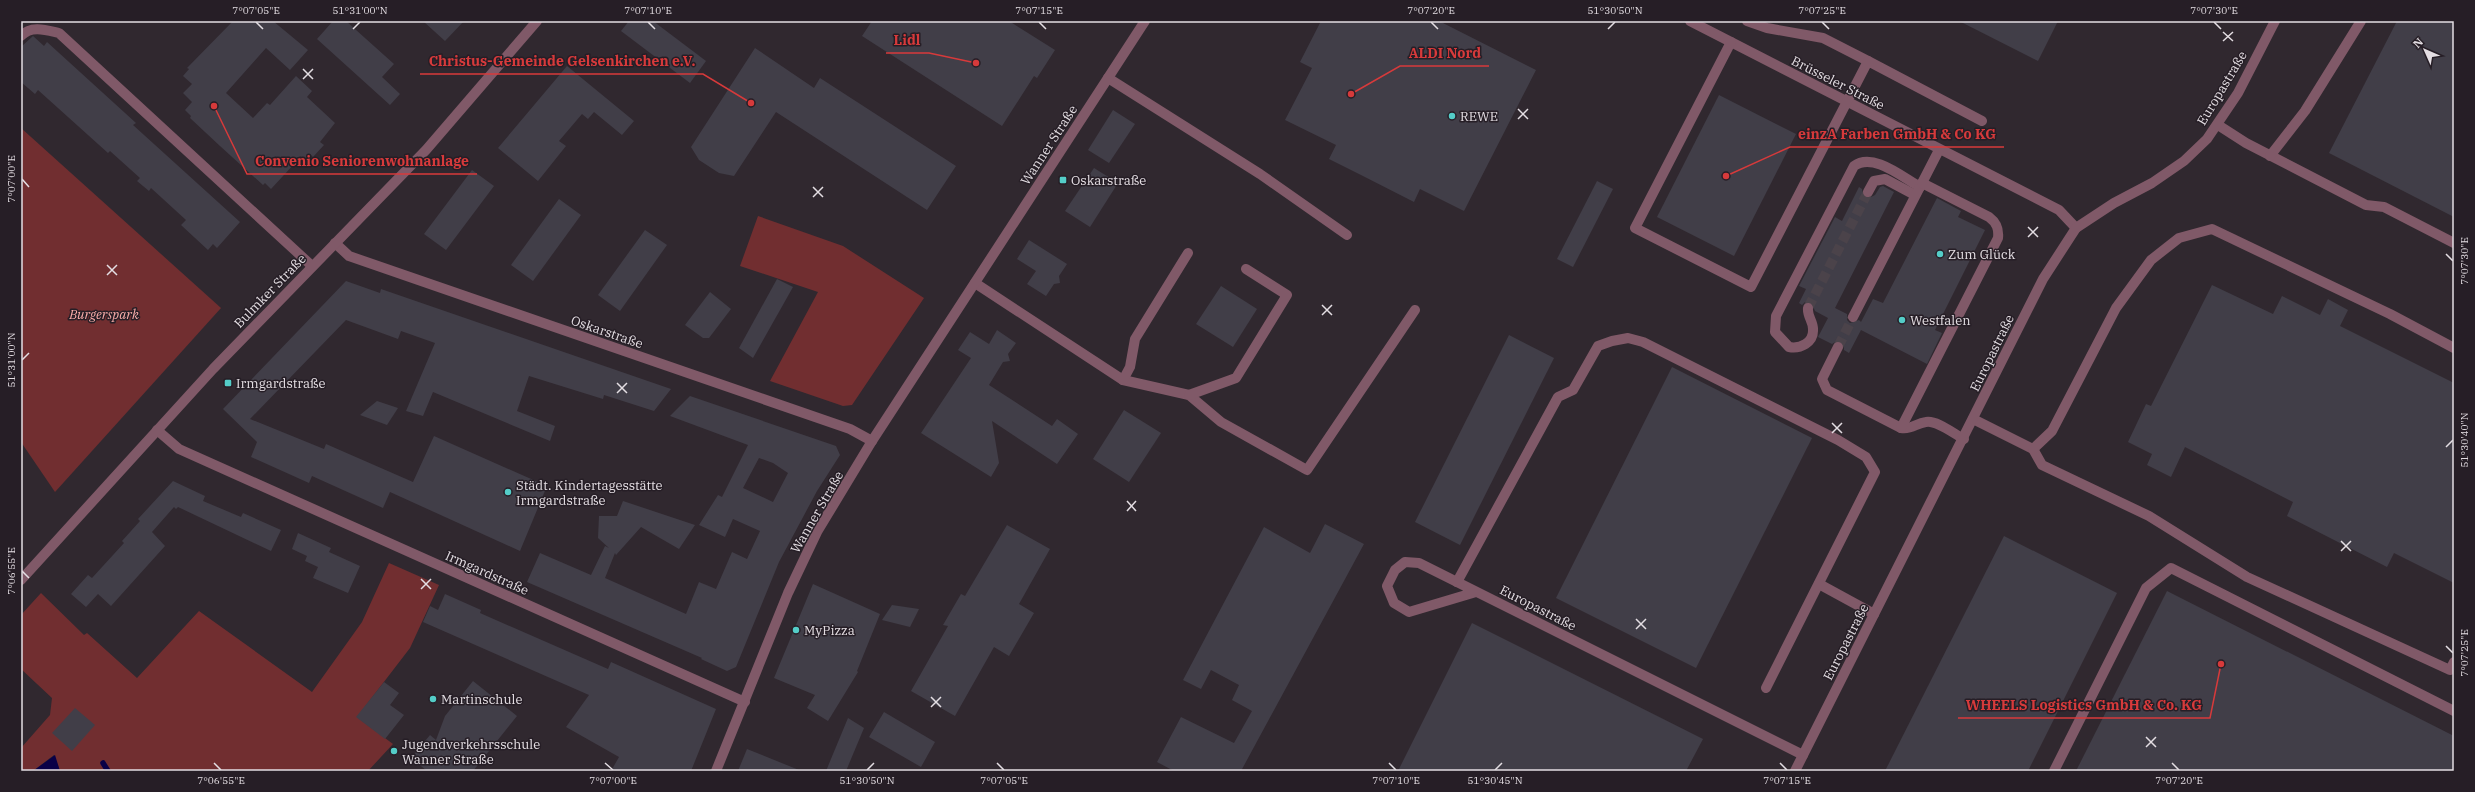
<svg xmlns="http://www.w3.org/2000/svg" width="2475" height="792" font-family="'IBM Plex Serif',serif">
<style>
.green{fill:#712e30}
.water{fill:#090047}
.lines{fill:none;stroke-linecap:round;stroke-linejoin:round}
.stream{stroke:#090047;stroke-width:5.5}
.building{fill:#413e48;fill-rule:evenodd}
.minor-tunnel{stroke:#4b434a;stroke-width:10;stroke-dasharray:10 5;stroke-linecap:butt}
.minor{stroke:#805968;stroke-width:10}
.ticks{fill:none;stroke:#e4dee3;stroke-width:1.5}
.poi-dot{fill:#54cdc8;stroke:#261e26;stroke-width:1.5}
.labels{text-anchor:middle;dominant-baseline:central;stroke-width:3;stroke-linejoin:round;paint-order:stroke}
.street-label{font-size:13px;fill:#e4dee3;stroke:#261e26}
.poi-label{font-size:13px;fill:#e4dee3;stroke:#261e26;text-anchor:start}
.park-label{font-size:13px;font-style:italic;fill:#fbadaa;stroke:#261e26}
.leader{fill:none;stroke:#d73a3b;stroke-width:1.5}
.callout-dot{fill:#d73a3b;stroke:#261e26;stroke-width:1.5}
.callout-label{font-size:14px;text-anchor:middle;font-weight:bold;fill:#d73a3b;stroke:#261e26;stroke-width:3;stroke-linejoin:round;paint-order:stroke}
.neatline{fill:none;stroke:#e4dee3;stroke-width:1.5}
.ticks-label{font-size:10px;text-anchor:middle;fill:#e4dee3}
</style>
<rect width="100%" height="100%" fill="#30282f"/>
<g class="green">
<polygon points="21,128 221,308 55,492 21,442"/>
<polygon points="758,216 843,246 924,298 852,405 843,406 770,381 818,292 740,266"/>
<polygon points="389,563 439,585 410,648 357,717 393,744 368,771 60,771 54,755 33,771 21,771 21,748 50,715 52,698 21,669 21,615 41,593 84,635 87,633 137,678 199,611 312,692 362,622"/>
</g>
<polygon class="water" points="55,755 60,771 33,771"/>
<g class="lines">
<polyline class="stream" points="103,763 108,771"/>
</g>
<g class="building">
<polygon points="233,21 273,21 308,50 290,70 266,48 226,93 253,118 267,103 270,105 296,76 312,91 307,97 335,123 320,142 324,145 313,157 310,154 299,166 295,163 271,189 265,183 263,185 220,146 190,118 191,116 185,110 192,102 183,93 192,84 183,76 189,69 187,68"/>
<polygon points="333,21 346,21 394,64 382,77 400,94 390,105 317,39"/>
<polygon points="423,21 464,21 445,41"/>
<polygon points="629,21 653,21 706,61 690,83 621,31"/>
<polygon points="872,21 1009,21 1055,50 1037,78 1034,76 1002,126 862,36"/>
<polygon points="1321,21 1439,21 1536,70 1464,211 1420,189 1414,202 1361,175 1329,159 1336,145 1285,120 1312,68 1300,62"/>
<polygon points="1959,21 2058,21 2038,61"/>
<polygon points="2397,21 2454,21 2454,217 2329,153"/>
<polygon points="33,36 44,46 47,42 136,123 133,125 240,222 217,248 213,244 208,250 181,225 186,220 151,188 149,191 137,181 140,178 110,151 108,153 38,90 35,94 21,82 21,47"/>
<polygon points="755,48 814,88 820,78 956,166 927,210 776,112 734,176 719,173 699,160 691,147"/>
<polygon points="567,66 634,121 622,135 594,112 588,119 582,114 559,141 566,146 538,181 498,148"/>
<polygon points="1719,95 1796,134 1734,256 1657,217"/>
<polygon points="1113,110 1135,124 1109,163 1088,150"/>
<polygon points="1094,168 1118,183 1090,227 1065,211"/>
<polygon points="472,170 494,186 446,250 424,234"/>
<polygon points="1597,181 1613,189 1573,267 1557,259"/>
<polygon points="1883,186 1894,192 1835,308 1847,314 1847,320 1850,323 1859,320 1861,322 1873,299 1883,303 1937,198 1961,211 1958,217 1985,230 1935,330 1942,333 1927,364 1861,330 1849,353 1844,350 1844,346 1841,341 1837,341 1832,344 1818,337 1828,318 1815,311 1811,302 1805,302 1802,305 1799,303 1806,289 1799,286 1835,217 1842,221 1859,187 1862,189 1863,196 1869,198 1875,195 1880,187"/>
<polygon points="559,199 581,215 533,281 511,265"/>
<polygon points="645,230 667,245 620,311 598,295"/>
<polygon points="1029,240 1067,264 1059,276 1060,283 1054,284 1046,296 1027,284 1036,271 1017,259"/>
<polygon points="777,279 793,287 753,358 739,348"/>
<polygon points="346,281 380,293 381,289 671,389 654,411 604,395 603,399 529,376 517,411 555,426 550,441 433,392 423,416 406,411 435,343 401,331 398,339 346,320 250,419 324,449 326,444 413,482 434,436 547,486 520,551 390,492 383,508 312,476 309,483 251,457 257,442 223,409"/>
<polygon points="2212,285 2273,314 2282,296 2320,315 2328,299 2348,310 2340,326 2454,383 2454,583 2394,553 2387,567 2287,516 2293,502 2185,447 2171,477 2147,465 2152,454 2128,442 2146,404 2151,406"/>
<polygon points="1221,286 1257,309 1233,347 1196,324"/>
<polygon points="710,292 731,309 709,338 703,338 685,325"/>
<polygon points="997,330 1016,343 1008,354 1010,361 1003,362 989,385 1052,426 1057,419 1078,434 1057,464 992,421 999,463 991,477 921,433 971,358 958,350 970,332 989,344"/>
<polygon points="1509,335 1554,358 1460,545 1415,522"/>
<polygon points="1672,367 1812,438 1696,668 1556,598"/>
<path d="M690 396 836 446 840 455 817 491 779 562 736 667 727 671 701 659 702 658 527 582 540 553 591 575 605 546 609 548 598 538 599 516H617L623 501 695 525 679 549 641 527 616 555 615 553 605 578 686 614 699 582 716 589 732 552 747 559 760 531 733 519 725 537 699 525 718 495 722 497 748 445 670 416ZM759 458 773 463 788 473 773 502 743 488Z"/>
<polygon points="377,401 398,408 387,425 360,415"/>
<polygon points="1124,410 1161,433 1129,482 1093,459"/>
<polygon points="173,481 205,496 203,501 241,517 243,513 281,530 271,551 178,507 176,509 174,507 152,532 165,546 111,606 98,594 86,607 71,594 88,575 92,578 124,543 122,541 140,521 138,519"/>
<polygon points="1325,524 1364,544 1241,771 1174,771 1157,762 1181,717 1234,743 1252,711 1232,700 1239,685 1211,670 1201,689 1183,680 1264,527 1310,553"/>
<polygon points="1007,525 1050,549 1019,604 1034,613 1009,656 994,647 955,716 911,691 948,626 943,625 961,594 965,596"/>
<polygon points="298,533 331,548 329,552 360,566 348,593 313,578 318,567 305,561 307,556 292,549"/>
<polygon points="2004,536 2117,593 2028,771 1885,771"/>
<polygon points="813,584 880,614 857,671 858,672 828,721 807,708 815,695 774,678"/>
<polygon points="2167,591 2454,736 2454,771 2076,771"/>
<polygon points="445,594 481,610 480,613 608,669 611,662 716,709 691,771 611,771 619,757 566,727 589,695 423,622 430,606 438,610"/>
<polygon points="892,605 919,609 910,627 882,620"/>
<polygon points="1472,623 1703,739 1686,771 1398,771"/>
<polygon points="473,681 517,716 473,771 427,771 411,758 430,735 436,740 445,716"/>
<polygon points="384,682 399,693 390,705 404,715 385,739 356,717"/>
<polygon points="75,708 95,725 72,751 52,733"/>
<polygon points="884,712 935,742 921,767 869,737"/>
<polygon points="848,718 864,728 846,771 826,771"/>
<polygon points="747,749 799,770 799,771 738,771"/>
</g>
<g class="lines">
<g class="minor-tunnel">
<polyline points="1808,308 1868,192"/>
<polyline points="1838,347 1853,317"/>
</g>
<g class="minor">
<polyline points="1690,21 2059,210 2076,228"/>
<polyline points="1747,21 1767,28 1823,38 1868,61"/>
<path d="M21 36C31 25 46 30 59 33L312 266"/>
<polyline points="1731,42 1635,228 1751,287 1868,61 1982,121"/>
<polyline points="1108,78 1260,174 1347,235"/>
<polyline points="2218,125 2246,143 2366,205 2384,207 2454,243"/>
<polyline points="2270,156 2305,111 2361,21"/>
<polyline points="1868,192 1874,181 1885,179 1915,195"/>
<polyline points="335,243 349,256 850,429 872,441"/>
<polyline points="975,283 1123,380 1189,395 1221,422 1307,470 1415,310"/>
<path d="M1808 308C1807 316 1813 321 1813 329 1814 343 1800 349 1789 347L1775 332 1776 316 1854 166C1873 152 1902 177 1920 187"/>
<polyline points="1853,317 1939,150"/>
<path d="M1838 347 1822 379 1827 390 1901 428C1912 430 1916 423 1926 422 1937 420 1954 434 1964 439"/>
<polyline points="1123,380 1130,367 1135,339 1188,253"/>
<polyline points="1189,395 1236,378 1287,295 1246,269"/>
<polyline points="1973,419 2033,449 2042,465 2149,516 2247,577 2450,670 2454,662"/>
<path d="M1901 428 1998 238C1999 229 1997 223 1989 217L1922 183"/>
<polyline points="157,430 179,449 745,702"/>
<polyline points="2033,449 2052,431 2116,308 2151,260 2179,238 2212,229 2390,314 2454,348"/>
<polyline points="21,580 213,369 426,150 537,21"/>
<polyline points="1457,582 1558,397 1573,390 1598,346 1612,341 1628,338 1643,342 1838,440 1866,457 1875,472 1766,688"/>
<polyline points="1819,584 1874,614"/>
<polyline points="1476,592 1409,612 1394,603 1387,586 1395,570 1405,562 1419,563 1803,755"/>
<polyline points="716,771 788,593 817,532 872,441 1145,21"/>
<polyline points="1795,771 2043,279 2076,228 2114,203 2152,183 2184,161 2207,139 2238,93 2275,21"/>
<polyline points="2054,771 2146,588 2171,568 2454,711"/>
</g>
</g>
<path class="ticks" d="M256 22 263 29M648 22 655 29M1039 22 1046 29M1431 22 1438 29M1822 22 1829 29M2214 22 2221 29M353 29 360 22M1608 29 1615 22M2223 32 2233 41M2223 41 2233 32M303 69 313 79M303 79 313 69M1518 109 1528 119M1518 119 1528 109M22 179 29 187M813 187 823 197M813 197 823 187M2028 227 2038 237M2028 237 2038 227M2446 254 2453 261M107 265 117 275M107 275 117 265M1322 305 1332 315M1322 315 1332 305M22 360 29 353M617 383 627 393M617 393 627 383M1832 423 1842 433M1832 433 1842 423M2446 447 2453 440M1127 501 1136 511M1127 511 1136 501M2341 541 2351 551M2341 551 2351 541M22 571 29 578M421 579 431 589M421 589 431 579M1636 619 1646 629M1636 629 1646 619M2446 646 2453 653M931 697 941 707M931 707 941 697M2146 737 2156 747M2146 747 2156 737M214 763 221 770M605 763 613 770M997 763 1004 770M1389 763 1396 770M1780 763 1787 770M2172 763 2179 770M867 770 874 763M1495 770 1502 763"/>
<g class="poi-dot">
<circle cx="1452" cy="116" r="4"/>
<rect x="1059" y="176" width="8" height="8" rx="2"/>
<circle cx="1940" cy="254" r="4"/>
<circle cx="1902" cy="320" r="4"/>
<rect x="224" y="379" width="8" height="8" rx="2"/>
<circle cx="508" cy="492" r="4"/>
<circle cx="796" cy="630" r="4"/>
<circle cx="433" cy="699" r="4"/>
<circle cx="394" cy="751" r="4"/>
</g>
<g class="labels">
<g class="street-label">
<text transform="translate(1838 83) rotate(27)">Brüsseler Straße</text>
<text transform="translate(2222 88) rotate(-59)">Europastraße</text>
<text transform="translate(1049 145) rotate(-57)">Wanner Straße</text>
<text transform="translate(270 291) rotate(-46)">Bulmker Straße</text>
<text transform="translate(607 332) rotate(19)">Oskarstraße</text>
<text transform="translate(1992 353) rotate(-64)">Europastraße</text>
<text transform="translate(817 512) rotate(-60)">Wanner Straße</text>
<text transform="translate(487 573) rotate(24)">Irmgardstraße</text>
<text transform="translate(1538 608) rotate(27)">Europastraße</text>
<text transform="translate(1846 642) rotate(-63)">Europastraße</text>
</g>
<g class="poi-label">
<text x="1460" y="116">REWE</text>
<text x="1071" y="180">Oskarstraße</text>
<text x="1948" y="254">Zum Glück</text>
<text x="1910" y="320">Westfalen</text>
<text x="236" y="383">Irmgardstraße</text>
<text x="516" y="485">Städt. Kindertagesstätte<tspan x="516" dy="15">Irmgardstraße</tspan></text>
<text x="804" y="630">MyPizza</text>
<text x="441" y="699">Martinschule</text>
<text x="402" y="744">Jugendverkehrsschule<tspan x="402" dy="15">Wanner Straße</tspan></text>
</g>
<g class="park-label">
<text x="104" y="314">Burgerspark</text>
</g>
</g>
<path class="leader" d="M976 63L929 53H886M1351 94L1400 66H1489M751 103L703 74H420M1726 176L1790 147H2004M214 106L247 174H477M2221 664L2210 718H1958"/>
<g class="callout-dot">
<circle cx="976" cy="63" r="4"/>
<circle cx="1351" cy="94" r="4"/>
<circle cx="751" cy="103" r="4"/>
<circle cx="1726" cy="176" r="4"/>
<circle cx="214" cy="106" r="4"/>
<circle cx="2221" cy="664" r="4"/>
</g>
<g class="callout-label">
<text x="907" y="45">Lidl</text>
<text x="1445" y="58">ALDI Nord</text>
<text x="562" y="66">Christus-Gemeinde Gelsenkirchen e.V.</text>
<text x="1897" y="139">einzA Farben GmbH &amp; Co KG</text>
<text x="362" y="166">Convenio Seniorenwohnanlage</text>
<text x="2084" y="710">WHEELS Logistics GmbH &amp; Co. KG</text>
</g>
<rect width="2475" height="792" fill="none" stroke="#261e26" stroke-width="44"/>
<g transform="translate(2425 50) rotate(315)" stroke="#261e26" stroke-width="3" paint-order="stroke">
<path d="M0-3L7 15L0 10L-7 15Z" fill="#e4dee3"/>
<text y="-6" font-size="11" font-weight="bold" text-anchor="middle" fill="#e4dee3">N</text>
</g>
<rect x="22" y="22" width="2431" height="748" class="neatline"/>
<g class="ticks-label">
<text x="256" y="14">7°07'05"E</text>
<text x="360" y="14">51°31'00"N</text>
<text x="648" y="14">7°07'10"E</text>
<text x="1039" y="14">7°07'15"E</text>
<text x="1431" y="14">7°07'20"E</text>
<text x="1615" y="14">51°30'50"N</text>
<text x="1822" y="14">7°07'25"E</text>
<text x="2214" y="14">7°07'30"E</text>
<text transform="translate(11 179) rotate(-90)" y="4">7°07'00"E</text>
<text transform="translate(2464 261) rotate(-90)" y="4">7°07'30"E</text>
<text transform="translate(11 360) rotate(-90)" y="4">51°31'00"N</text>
<text transform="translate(2464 440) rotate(-90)" y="4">51°30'40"N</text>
<text transform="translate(11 571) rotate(-90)" y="4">7°06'55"E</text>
<text transform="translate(2464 653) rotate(-90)" y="4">7°07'25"E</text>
<text x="221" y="784">7°06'55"E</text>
<text x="613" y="784">7°07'00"E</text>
<text x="867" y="784">51°30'50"N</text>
<text x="1004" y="784">7°07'05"E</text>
<text x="1396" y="784">7°07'10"E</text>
<text x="1495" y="784">51°30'45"N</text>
<text x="1787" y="784">7°07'15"E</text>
<text x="2179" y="784">7°07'20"E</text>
</g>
</svg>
